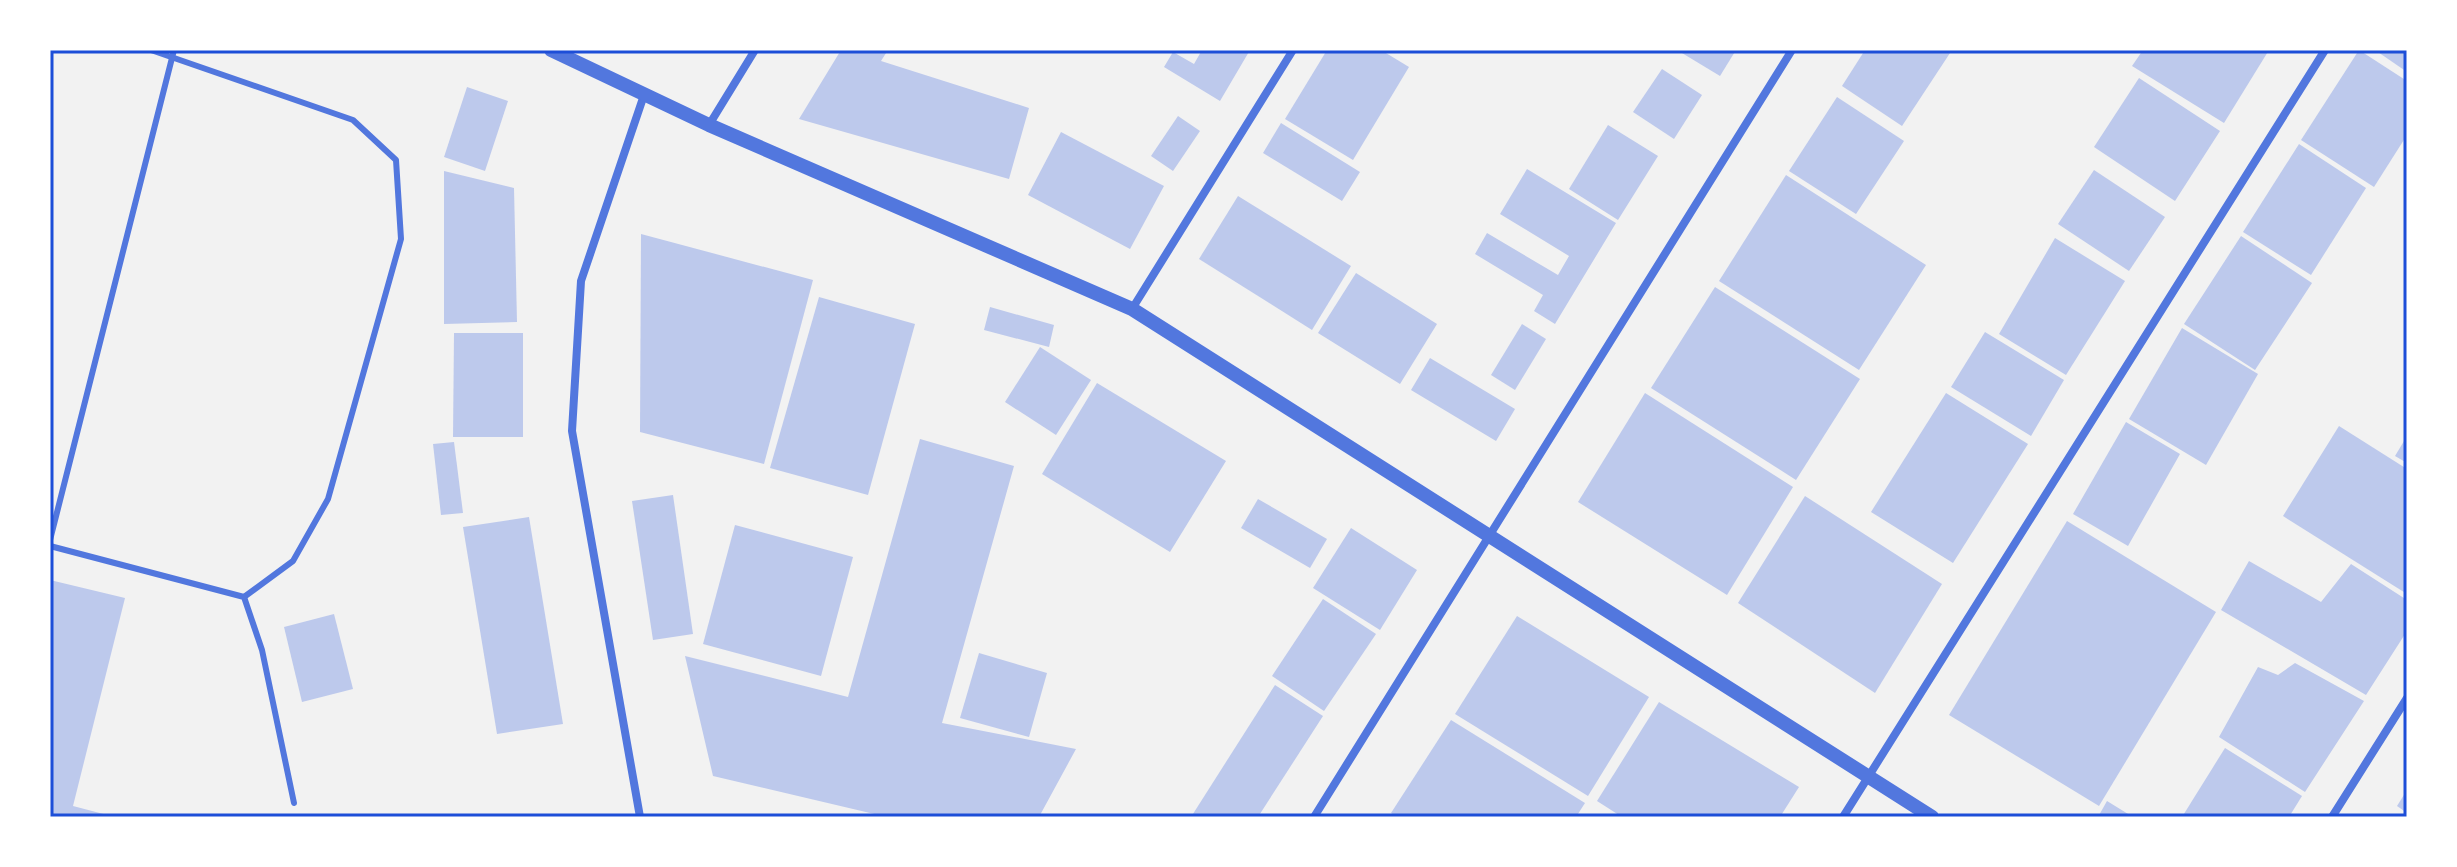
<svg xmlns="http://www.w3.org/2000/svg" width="2457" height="867" font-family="'Libre Baskerville',serif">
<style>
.building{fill:#bdc9ec}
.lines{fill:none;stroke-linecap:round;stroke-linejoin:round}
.service{stroke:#5277de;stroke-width:6}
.minor{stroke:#5277de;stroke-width:8}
.tertiary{stroke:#5277de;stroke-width:14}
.neatline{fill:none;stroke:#1d4ed8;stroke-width:3}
</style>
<rect width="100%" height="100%" fill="#f2f2f2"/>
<g class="building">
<polygon points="841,50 888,50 881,61 1029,108 1009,179 799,119"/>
<polygon points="1202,50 1250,50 1220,101 1164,67 1173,52 1194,64"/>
<polygon points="1327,50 1381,50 1409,67 1353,160 1285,119"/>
<polygon points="1677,50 1736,50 1720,76"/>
<polygon points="1865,50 1952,50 1902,126 1842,86"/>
<polygon points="2143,50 2269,50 2224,123 2132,66"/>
<polygon points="2359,50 2407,81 2407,135 2374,187 2301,140"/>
<polygon points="2375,50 2407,50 2407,72"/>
<polygon points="1662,69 1702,95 1674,139 1633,112"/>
<polygon points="2139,78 2220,131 2175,201 2094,147"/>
<polygon points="467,87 508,101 485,171 444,157"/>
<polygon points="1837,97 1904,141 1856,214 1789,171"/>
<polygon points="1178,116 1200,131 1173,171 1151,156"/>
<polygon points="1281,123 1360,172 1342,201 1263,153"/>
<polygon points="1608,125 1658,156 1618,220 1569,189"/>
<polygon points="1061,132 1164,186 1130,249 1028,195"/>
<polygon points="2299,144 2366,188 2311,275 2243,232"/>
<polygon points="1527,169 1616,223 1555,324 1534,311 1543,295 1475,254 1487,233 1558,275 1569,256 1500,214"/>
<polygon points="2094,170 2165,217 2129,271 2058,224"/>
<polygon points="444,171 514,188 517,322 444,324"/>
<polygon points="1786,175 1926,265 1859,370 1719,281"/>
<polygon points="1238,196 1351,266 1312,330 1199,259"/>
<polygon points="641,234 813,280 764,464 640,432"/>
<polygon points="2241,236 2312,283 2255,370 2184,324"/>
<polygon points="2055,238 2125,281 2066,375 1999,334"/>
<polygon points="1356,273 1437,324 1400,384 1318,333"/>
<polygon points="1715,287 1860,379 1796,480 1651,388"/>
<polygon points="819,297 915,324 868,495 770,468"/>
<polygon points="990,307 1054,325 1049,347 984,330"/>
<polygon points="1522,324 1546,339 1515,390 1491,375"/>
<polygon points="2182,328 2258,374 2206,465 2129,419"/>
<polygon points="1985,332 2064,380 2031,436 1951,387"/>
<polygon points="454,333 523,333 523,437 453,437"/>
<polygon points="1040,347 1091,380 1056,435 1005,402"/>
<polygon points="1430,358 1515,409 1496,441 1411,390"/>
<polygon points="1097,383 1226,461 1170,552 1042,474"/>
<polygon points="1645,393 1793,487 1727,595 1578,502"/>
<polygon points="1946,393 2028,444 1953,563 1871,512"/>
<polygon points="2126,422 2180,454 2128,546 2073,514"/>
<polygon points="2339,426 2407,469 2407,594 2283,516"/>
<polygon points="2407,436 2407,463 2395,456"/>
<polygon points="920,439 1014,466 942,723 1076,749 1039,817 887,817 713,776 685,656 848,697"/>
<polygon points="454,442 463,513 441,515 433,444"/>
<polygon points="673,495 693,634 653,640 632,501"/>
<polygon points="1805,496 1942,584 1875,693 1738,603"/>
<polygon points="1258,499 1327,539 1310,568 1241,528"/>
<polygon points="529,517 563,724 497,734 463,527"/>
<polygon points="2067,521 2216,612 2099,806 1949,715"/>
<polygon points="735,525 853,557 821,676 703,644"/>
<polygon points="1351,528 1417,570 1380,630 1313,588"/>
<polygon points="2249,561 2321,602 2351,564 2407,600 2407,631 2366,695 2221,610"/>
<polygon points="50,580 125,598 73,806 115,817 50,817"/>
<polygon points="1323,599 1376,634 1324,711 1272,676"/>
<polygon points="334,614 353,689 302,702 284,627"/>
<polygon points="1517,616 1649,697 1588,796 1455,714"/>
<polygon points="979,653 1047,673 1029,737 960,718"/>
<polygon points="2295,663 2364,701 2305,792 2219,737 2258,667 2278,675"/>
<polygon points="1275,685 1323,716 1258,817 1191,817"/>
<polygon points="1659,702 1799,787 1780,817 1622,817 1597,801"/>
<polygon points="1451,720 1585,803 1576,817 1397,817 1391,813"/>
<polygon points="2225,748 2302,796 2289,817 2182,817"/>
<polygon points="2407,790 2407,813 2397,806"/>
<polygon points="2107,801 2133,817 2098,817"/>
</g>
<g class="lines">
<g class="service">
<polyline points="151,50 353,120 396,160 401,239 328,499 293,561 244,597"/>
<polyline points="50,540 174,50"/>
<polyline points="50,546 244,597 262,650 294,803"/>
</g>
<g class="minor">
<polyline points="709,125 755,50"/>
<polyline points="1132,309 1293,50"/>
<polyline points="640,817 572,431 581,281 644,95"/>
<polyline points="1314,817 1792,50"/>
<polyline points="1843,817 2325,50"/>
<polyline points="2332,817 2407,698"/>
</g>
<polyline class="tertiary" points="551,50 709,125 1132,309 1932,817"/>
</g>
<rect width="2457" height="867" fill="none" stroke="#ffffff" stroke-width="104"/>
<rect x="52" y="52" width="2353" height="763" class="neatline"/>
</svg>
